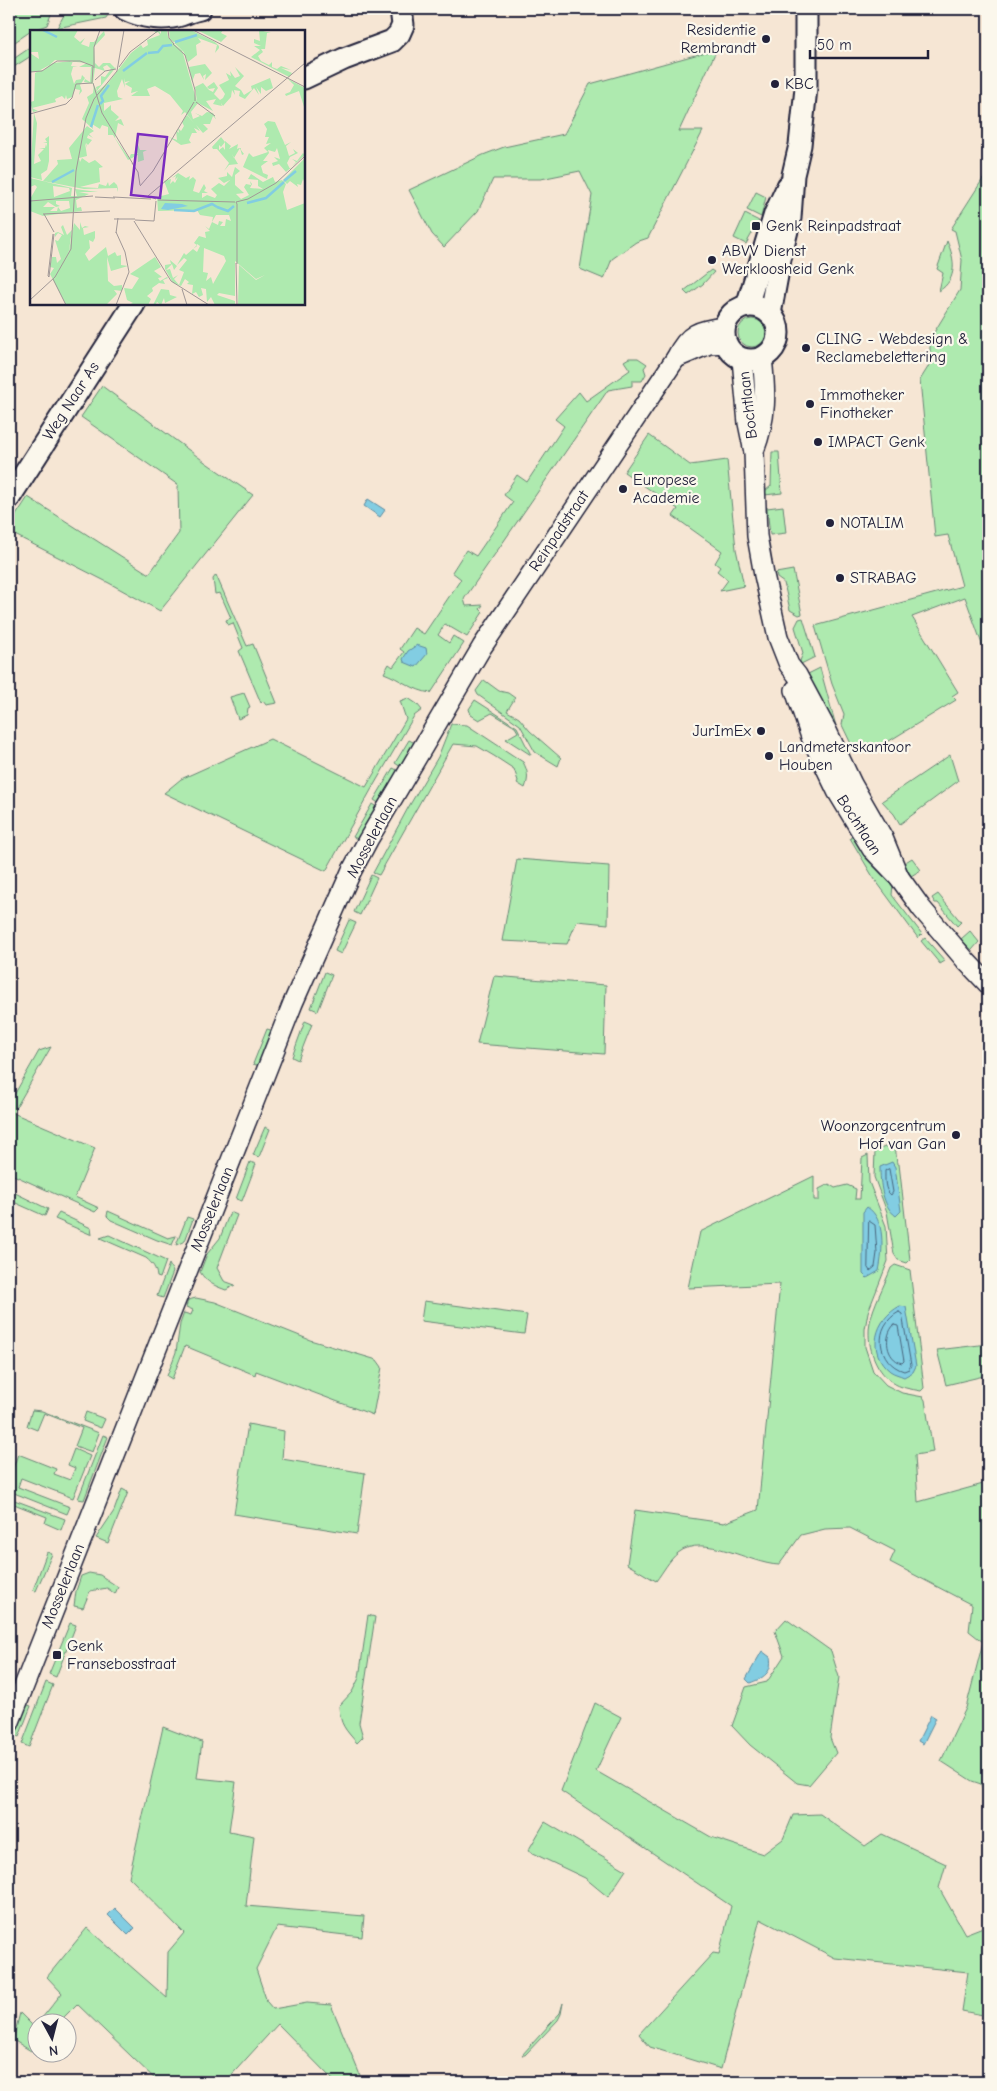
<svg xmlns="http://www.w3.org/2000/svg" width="997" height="2091" font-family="'Comic Neue',sans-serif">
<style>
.green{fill:#aeeaaf;stroke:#688675}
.water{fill:#82cde2;stroke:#5c899f}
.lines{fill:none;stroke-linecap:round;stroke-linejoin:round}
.shore{stroke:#48667e;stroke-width:1}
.tertiary-casing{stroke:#22223b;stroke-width:22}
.secondary-casing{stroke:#22223b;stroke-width:25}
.tertiary{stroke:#fbf7ec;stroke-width:19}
.secondary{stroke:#fbf7ec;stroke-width:21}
.poi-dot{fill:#22223b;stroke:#fbf7ec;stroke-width:2}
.labels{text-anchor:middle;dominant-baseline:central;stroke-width:4.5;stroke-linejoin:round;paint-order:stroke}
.poi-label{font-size:16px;fill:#22223b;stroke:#fbf7ec;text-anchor:start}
.street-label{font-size:16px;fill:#22223b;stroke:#fbf7ec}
.inset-river{fill:none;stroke:#82cde2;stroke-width:2.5}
.inset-road{fill:none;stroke:#a19897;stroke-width:1}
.view{fill:#7b2cbf;fill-opacity:0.15;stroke:#7b2cbf;stroke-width:2.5}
.inset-edge{fill:none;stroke:#22223b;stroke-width:2.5}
</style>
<rect width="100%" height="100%" fill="#f6e6d4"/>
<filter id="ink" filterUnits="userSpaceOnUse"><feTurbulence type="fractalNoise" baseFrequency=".02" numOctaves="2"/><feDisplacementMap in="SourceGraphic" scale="10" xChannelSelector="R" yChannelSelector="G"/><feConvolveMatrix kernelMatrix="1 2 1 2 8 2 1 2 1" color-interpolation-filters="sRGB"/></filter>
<g filter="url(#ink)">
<g class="green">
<polygon points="9,9 53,9 47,25 31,31 9,46"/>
<polygon points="72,9 108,9 110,12 106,18 57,28 64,15"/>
<polygon points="31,47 31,56 9,70 9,62"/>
<polygon points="717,49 679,131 703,131 648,238 636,242 612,259 604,279 580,269 592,195 580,171 541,179 493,179 478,211 444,247 432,234 409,190 483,155 504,147 564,134 590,84"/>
<polygon points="988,171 988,661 965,597 912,617 958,692 952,696 956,700 876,749 861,751 853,748 842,725 844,714 832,684 815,626 962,586 948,535 935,537 920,380 930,364 930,339 960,290 962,260 955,231 951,229"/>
<polygon points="756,192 766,197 761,217 747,210"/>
<polygon points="745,214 759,221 746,244 734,238"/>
<path d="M947 241C955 259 958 279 939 291L943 273 937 269Z"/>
<polygon points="711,270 714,272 703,284 688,295 684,291"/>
<circle cx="752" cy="333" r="14"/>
<path d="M629 358H638L647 364 644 368 646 374 642 381H632V386L608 390 464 599 466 606 483 605 480 609 483 612 467 637 445 624 438 635 449 643 453 636 464 643 431 693C414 691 400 679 384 673L389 664 393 667 404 652 400 649 414 628 424 634 461 579 452 572 466 550 476 556 513 502 504 495 517 475 527 482 564 426 555 419 579 392 586 401 630 370 624 361Z"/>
<polygon points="102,386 205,462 253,495 160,611 109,583 9,532 9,526 28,497 149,574 179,533 178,485 81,417"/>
<polygon points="649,435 690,465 727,460 736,549 744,586 720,591 728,580 717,571 720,567 715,563 722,551 673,516 678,509 624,472"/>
<polygon points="772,452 779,452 782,493 765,495 765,491 771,486"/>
<polygon points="783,506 786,533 770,535 767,508"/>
<polygon points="793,570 802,614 799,615 790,610 784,583 777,578 776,573"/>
<polygon points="216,575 247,646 253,644 277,703 266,705 263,701 261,703 239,651 243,648 233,623 228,625 226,620 231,618 220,593 215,594 213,579"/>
<polygon points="803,618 815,657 801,664 800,661 803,653 795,627 799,619"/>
<polygon points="820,668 839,737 806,675"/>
<polygon points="484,680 499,691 508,693 515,698 507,711 519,718 530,731 561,758 558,766 535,752 520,725 478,695 476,691"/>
<polygon points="244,693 250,707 248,708 247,715 238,719 230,697"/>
<polygon points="408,698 417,704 422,710 414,716 371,790 326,871 164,793 181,779 270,739 366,787 406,719 400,701"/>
<polygon points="475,700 517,727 531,755 506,739 518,732 515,727 492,713 479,720 471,715 469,709"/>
<path d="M451 724 467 725 523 762C528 771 529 778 525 788L517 783 518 781 514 769 494 756 477 746 453 744 379 875 373 873 408 808 438 757Z"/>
<polygon points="409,740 415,743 401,767 395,763"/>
<polygon points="950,755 958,781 900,824 894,814 882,801"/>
<polygon points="393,768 399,771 380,804 374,800"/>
<polygon points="372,804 378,808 360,840 353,837"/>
<polygon points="857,834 893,885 892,895 922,934 918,938 873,877 850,838"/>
<polygon points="912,858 921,870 911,876 904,863"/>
<polygon points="517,859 609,866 608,924 577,921 567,944 502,941"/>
<polygon points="371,875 377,878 360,915 354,912"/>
<polygon points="938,894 961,922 957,926 938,903 935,903 932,898"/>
<polygon points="349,920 356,923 341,954 335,951"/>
<polygon points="970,931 979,942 972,950 961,939"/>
<polygon points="925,938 945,961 940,964 921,941"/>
<polygon points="325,972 332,975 318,1011 311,1008"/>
<polygon points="494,976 606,985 604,1054 477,1044"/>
<polygon points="305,1021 312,1024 298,1060 292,1057"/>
<polygon points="267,1029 274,1031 260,1066 253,1064"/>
<polygon points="51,1047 13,1113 95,1148 75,1197 99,1208 95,1212 9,1173 9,1104 39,1051"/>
<polygon points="265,1127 270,1129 259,1157 253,1155"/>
<polygon points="895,1143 897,1164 899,1164 910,1260 907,1263 898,1260 894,1254 887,1212 874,1177 875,1151"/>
<path d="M868 1155 869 1182 886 1226 888 1261 868 1312 865 1329V1347L873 1371 886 1385 902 1393 923 1397 925 1400 933 1452 915 1455 918 1502 983 1484 984 1506H988V1804L981 1784 972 1781 941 1761 966 1708 983 1642 969 1631 972 1605 890 1562 895 1551 850 1528 825 1529 801 1535 779 1565C749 1564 704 1532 678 1553 669 1560 663 1572 656 1581L627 1564 635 1510 724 1523 758 1510 780 1284 688 1288 700 1232 814 1176V1200H819V1189L829 1184 835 1188 847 1185 856 1189 855 1199H860L862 1158Z"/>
<polygon points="250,1162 256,1164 242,1201 236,1199"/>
<polygon points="9,1190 48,1209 45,1216 9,1200"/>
<polygon points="108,1211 168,1238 176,1236 172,1245 157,1240 111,1220 107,1216"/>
<path d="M230 1212 237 1215 217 1268 224 1281 235 1285 226 1290C215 1286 207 1283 200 1272L207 1254 220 1238Z"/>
<polygon points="59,1213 91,1228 92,1235 55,1219"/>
<polygon points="187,1217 193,1219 185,1241 176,1245"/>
<path d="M109 1235 166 1261 160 1278 157 1277C156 1268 153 1264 146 1258L100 1238Z"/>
<polygon points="169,1264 173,1272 163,1298 157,1296"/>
<path d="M895 1265 910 1270 924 1388 921 1391C911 1389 900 1388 892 1382 874 1369 866 1343 870 1322 873 1306 885 1284 891 1268Z"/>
<polygon points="196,1298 215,1302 310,1340 377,1360 382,1367 373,1415 256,1371 255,1375 185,1346 172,1379 167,1376 176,1352 180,1324 184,1313 191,1315 193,1310 186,1307 188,1300"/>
<polygon points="424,1301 527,1315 524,1334 421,1321"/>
<polygon points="988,1344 988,1375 946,1385 937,1350"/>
<polygon points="32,1410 42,1411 99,1433 92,1452 75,1446 82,1428 44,1413 37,1430 27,1426"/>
<polygon points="86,1412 105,1419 101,1428 83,1421"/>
<polygon points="248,1424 284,1431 282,1459 365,1473 357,1534 234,1514"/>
<polygon points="103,1435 108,1437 84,1500 78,1499"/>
<polygon points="74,1449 90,1456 73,1498 21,1478 18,1487 70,1507 67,1514 9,1491 9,1480 18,1454 56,1469 54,1474 70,1480 75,1468 68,1465"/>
<polygon points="122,1489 128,1492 108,1543 96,1538 114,1511"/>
<polygon points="9,1498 65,1519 61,1530 45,1523 47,1517 9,1502"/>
<polygon points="47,1552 52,1554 36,1591 33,1590"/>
<polygon points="89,1573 100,1575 118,1587 115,1594 107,1588 90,1591 83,1608 74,1606 76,1591 81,1576"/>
<path d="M368 1615 375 1617 359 1723 363 1737 357 1743C345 1729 340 1725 339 1706L352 1692 359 1678Z"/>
<polygon points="786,1619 831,1651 839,1677 830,1738 836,1753 809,1785 797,1783 750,1745 732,1726 746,1687 767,1682 784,1656 775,1631"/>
<polygon points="70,1623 76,1625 56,1677 49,1674"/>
<polygon points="46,1682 53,1685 29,1747 22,1744"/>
<polygon points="595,1703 621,1717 596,1771 711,1837 763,1854 783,1839 793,1815 820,1814 865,1846 882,1834 946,1864 939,1888 965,1934 988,1925 988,2016 962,2011 968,1972 835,1958 760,1919 721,2069 650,2047 639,2034 713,1953 719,1954 731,1906 561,1791"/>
<polygon points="25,1704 31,1706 19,1737 13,1734"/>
<polygon points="163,1727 202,1742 197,1778 236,1782 229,1831 254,1836 246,1906 364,1916 362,1937 277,1927 256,1969 267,2002 273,2009 307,2003 331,2005 360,2075 353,2082 335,2082 278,2024 226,2081 227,2082 158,2082 77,2004 58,2023 38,2023 62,1993 47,1977 87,1928 167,1998 168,1952 184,1933 129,1877"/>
<polygon points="545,1822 626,1870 608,1897 585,1878 528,1851"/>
<polygon points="563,2003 561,2014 558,2020 525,2055 522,2055 560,2013"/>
<polygon points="20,2013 35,2028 37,2025 37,2045 31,2051 13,2040"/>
</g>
<g class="water">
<polygon points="368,499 385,510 380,517 364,506"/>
<polygon points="417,645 426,648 427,654 416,667 404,662 403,659 408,651"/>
<path d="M892 1162 895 1167 901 1211 896 1216C882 1206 880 1183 880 1167Z"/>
<path d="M867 1207C886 1219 883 1251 879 1271L867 1278 863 1274V1212Z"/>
<path d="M900 1306 906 1307 916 1366 913 1372 904 1377C900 1375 894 1374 890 1371 866 1352 875 1319 900 1306Z"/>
<path d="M762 1651 770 1657C773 1673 763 1678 750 1683L746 1679Z"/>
<polygon points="931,1715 936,1718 923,1744 918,1741"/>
<polygon points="115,1908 135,1928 128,1935 108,1915"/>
</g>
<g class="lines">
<g class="shore">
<path d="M889 1169 893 1192 891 1195C884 1190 885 1179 885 1171Z"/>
<polygon points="869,1221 875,1225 877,1253 875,1267 870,1271 868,1268"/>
<path d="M899 1312 902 1314 911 1365 909 1369 904 1371C877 1363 872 1326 899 1312Z"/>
<path d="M894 1325 898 1326 904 1361 902 1363C886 1359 883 1336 894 1325Z"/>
</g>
<defs>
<g id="tertiary">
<polyline points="676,358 709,344 726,343"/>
<polyline points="742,359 748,423 754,452 757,536 764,575 778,637 789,665 797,675 827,731 852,784 883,838 899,877"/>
<path d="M754 451C767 417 766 393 762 358"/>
<polyline points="795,690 811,737 837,791 872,849 899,877 922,909 967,962 988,984"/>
<path d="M9 1724 293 1003 351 872 368 840 482 647 676 358C688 333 699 330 725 327"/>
</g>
<g id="secondary">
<path d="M125 9C141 17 163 21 181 15 187 13 193 10 200 9"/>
<polyline points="304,78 344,59 392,41 399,34 403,25 401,9"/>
<polyline points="747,306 775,214 788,186"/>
<circle cx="751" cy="333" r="27"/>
<polyline points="770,314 780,259 790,218 793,175 800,145 806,88 806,9"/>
<polyline points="9,498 134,304"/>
</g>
</defs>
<use href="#tertiary" class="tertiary-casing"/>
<use href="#secondary" class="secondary-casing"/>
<use href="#tertiary" class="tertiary"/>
<use href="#secondary" class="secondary"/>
</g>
</g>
<g class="poi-dot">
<circle cx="766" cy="39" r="5"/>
<circle cx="775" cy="84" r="5"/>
<rect x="751" y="221" width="10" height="10" rx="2.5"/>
<circle cx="712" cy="260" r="5"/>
<circle cx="806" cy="348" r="5"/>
<circle cx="810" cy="404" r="5"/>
<circle cx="818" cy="442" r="5"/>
<circle cx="623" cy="489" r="5"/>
<circle cx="830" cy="523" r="5"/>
<circle cx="840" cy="578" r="5"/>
<circle cx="761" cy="731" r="5"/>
<circle cx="769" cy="756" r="5"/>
<circle cx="956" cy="1135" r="5"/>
<rect x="52" y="1650" width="10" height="10" rx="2.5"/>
</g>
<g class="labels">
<g class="poi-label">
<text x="756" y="30" text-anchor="end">Residentie<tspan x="756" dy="18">Rembrandt</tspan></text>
<text x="785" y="84">KBC</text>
<text x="766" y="226">Genk Reinpadstraat</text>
<text x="722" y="251">ABVV Dienst<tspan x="722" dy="18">Werkloosheid Genk</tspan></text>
<text x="816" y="339">CLING - Webdesign &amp;<tspan x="816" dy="18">Reclamebelettering</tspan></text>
<text x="820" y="395">Immotheker<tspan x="820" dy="18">Finotheker</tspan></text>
<text x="828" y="442">IMPACT Genk</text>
<text x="633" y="480">Europese<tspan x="633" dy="18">Academie</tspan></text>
<text x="840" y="523">NOTALIM</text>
<text x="850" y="578">STRABAG</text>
<text x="751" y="731" text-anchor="end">JurImEx</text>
<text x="779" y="747">Landmeterskantoor<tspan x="779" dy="18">Houben</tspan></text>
<text x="946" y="1126" text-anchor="end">Woonzorgcentrum<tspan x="946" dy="18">Hof van Gan</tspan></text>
<text x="67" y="1646">Genk<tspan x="67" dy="18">Fransebosstraat</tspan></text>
</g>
<g class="street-label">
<text transform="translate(71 401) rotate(-57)">Weg Naar As</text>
<text transform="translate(748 405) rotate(-97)">Bochtlaan</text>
<text transform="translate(559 531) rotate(-56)">Reinpadstraat</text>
<text transform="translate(859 825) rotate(57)">Bochtlaan</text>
<text transform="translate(372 837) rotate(-62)">Mosselerlaan</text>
<text transform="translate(212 1209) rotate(-68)">Mosselerlaan</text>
<text transform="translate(63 1586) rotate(-68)">Mosselerlaan</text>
</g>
</g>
<g transform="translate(30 30)">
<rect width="275" height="275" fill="#f6e6d4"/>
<path d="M0 0H48L44 7 50 12 55 8 51 14 59 17 60 12H64L74 1 75 5 64 17 65 33 69 37 73 33H80L85 38 87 36 66 62 78 53 101 23 111 15 113 18 118 15 117 10 130 5 128 2 126 3 124 1H129L131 4V0H137L138 7 152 20 167 72 165 57 173 53 179 60 183 62 185 58 179 59 177 57 184 52 188 58 184 64 190 70 193 68 195 64 189 55 199 50 196 43 201 46 200 41 205 48 210 46 205 37 214 46 205 56 211 60 214 65 222 60 221 56 240 48 243 58 236 61 231 57V64L226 57 229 65 224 58 215 69 209 66 210 61 204 60 205 65 202 60 201 67 193 76 191 73 192 76 183 74 186 69 176 71 183 81 168 73 161 82 163 89 170 86 165 83 172 86 177 82 183 83 186 89 183 86 180 94H173L178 99 173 103 166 95 170 101 164 98 167 103H162L159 110 161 113 151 115 139 107 147 110 146 100 149 103 148 98 151 101 154 96 152 92 157 85 164 93 155 82 151 85 153 81 140 65 125 56 117 59 120 66H101L108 61 101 63 102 58 95 54 100 51 95 52 94 48 95 58 92 49 87 61 88 67 93 69 74 73V81L81 75V80L89 87 85 91 91 89 94 96 88 93 85 108 99 128 101 124H108L105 121 107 112 110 120H117L113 122 114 130 108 132V125L98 130 83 105H78V97L72 95 70 99 62 94 63 99 52 89 59 73 57 67 63 63 64 54 54 52 55 49 60 52 61 37H49L57 33 25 30 14 40 0 42V23L9 29 8 22H0ZM77 35 81 39 75 47 71 46V55L66 57 67 61 63 53 65 38 75 41 73 37ZM139 0H161L185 12 189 16V18L185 23 187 15 168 8 171 12 166 15 167 25 158 32 153 21 144 14 146 11 143 13 140 9ZM167 0H193L191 3 197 6 191 12ZM229 0 241 3H237L235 19H231L233 22 228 26 231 31 239 35 242 32V37L247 39 251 36 261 40 251 38 262 43 259 47 221 27 230 20 224 16H231L224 13V9L230 11ZM43 31 41 36 48 37H43L41 44 44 54 46 50 52 49H51L52 45 55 48 50 55 52 61 49 65 50 60 45 59 42 67 37 69 36 65 35 69 32 66 25 69 26 72 2 78 8 81 3 82 0 72 4 71 5 43 23 33ZM175 34 182 43 175 50 176 44 173 46 174 50 170 43 165 44 162 52 159 37ZM258 49 275 58V80L269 61 256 66 255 64 260 62 264 55ZM4 83 7 93 4 134 11 131 8 125 14 119 9 118H15L16 114 17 117V113H13L17 112 15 109 19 106V131L17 140 11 144 12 150 0 147ZM238 91 245 92 255 115 261 112 256 116 259 126 265 123 263 119 268 123 260 127 257 133 260 139 266 132 262 129 267 131 273 123 275 125 256 142 249 134 243 136 242 133 248 131 244 127 250 129 247 118 245 122 238 120 239 123 233 131H238L231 136 233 143 238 145 237 149 213 137 219 123 223 127 238 122 234 118 241 113 236 114 239 107H235L237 99 234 94ZM57 96 64 101 59 104 63 108 58 105 57 108 62 110 58 115 56 113 57 118 55 113 57 126 49 128 50 132 52 128 59 133 65 130 73 137 69 138 70 152 50 157 68 158 69 154 76 156 78 152 79 156 84 152 87 155 88 159V162L87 158 54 159 13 151 28 134 27 130 42 129 39 118ZM191 107 195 112 191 117 189 115V120L193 117 195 120V111L201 116 199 119 208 114 207 119 209 118H211V120L214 124 212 125 210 118 204 128 202 124 208 134 199 135 194 141 199 133 187 119H183L185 123 182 117ZM275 128V153L273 149 271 155 267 154 268 157 260 151 257 154 253 150ZM205 137 210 141 205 145V155L214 163 206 164 211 169 219 165 214 157 216 154 221 155 220 151 222 154 220 158 233 159 228 156V150L218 149 221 144 233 152 243 147 245 152 252 150 256 154 253 162 257 180 275 173V275H208L209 235 226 250 235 245 226 249 205 231V266L189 263 187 265 205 271V275H185L181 267 177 272 176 259 171 258 173 265 169 267 166 262 162 264 163 255 157 254 159 252 155 249 151 256 143 253 135 239V235L141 234 140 230 147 236 144 240 142 234 136 240 140 239 143 248 148 245 144 249 149 255 154 242 149 240 157 230 154 228 147 235 154 223 156 225 163 219 167 222 170 216 167 214V216L163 219 167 215 164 213 169 206 176 208 175 202 180 201 175 196 179 199 182 192 188 195 189 191 193 192 190 196H195L196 189 201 191 199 185H186L182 192 183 187 170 185 167 180 128 181 127 167 139 164 134 151 141 149 140 154 143 151 145 153 148 147 145 150 146 146 142 148 148 143 156 148 160 146 159 150 163 147 166 150 163 161 169 163 174 154 176 158 174 161 178 163H172V168L177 165 185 168 187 165 181 159 189 153 194 156 200 150 194 153 188 148 197 146V142L202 147ZM174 218 194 226 196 231 183 254 181 247 176 251 178 243 173 242ZM0 148 42 158 41 166H47L45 159 68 162H49L59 164 46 170 47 178 51 177 52 181 13 186 0 181V169L7 157 5 155 0 157ZM23 156 39 158 40 161 24 167ZM26 171H39L40 178 31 181 28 177 27 181H20L25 177H13L18 172 26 177 30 176 26 174ZM50 192 52 198 55 196 59 197 53 198 54 205 65 201V208L63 212 59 210 60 218 55 224 59 231 76 217 78 226 85 222 87 226 91 225V235L98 236 81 241 77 227 78 251 84 256 92 255V261L84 260 87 264 76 275H36L20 244 24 238 20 237 22 227H26L27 233 31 229 25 210 28 211 32 205 28 203 25 207V203L28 202 34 205 31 197 33 195 37 205 42 200 38 227 44 193 50 200ZM125 227 131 237 124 241 132 247 128 248 130 251 137 247 138 248 133 250 135 254 129 253 122 258 123 261 117 266 121 269 118 275H98L103 273 97 270 94 258 102 259 109 248 100 244ZM131 259 139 260 140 265 147 267 135 273 134 268 131 275 127 272 126 274 123 275Z" fill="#aeeaaf" fill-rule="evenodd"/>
<path d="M135 173 152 174 158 176 133 181 138 180 131 179Z" fill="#82cde2"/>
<path class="inset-river" d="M13 0 27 7M145 12 167 5M118 23 128 22 133 16 142 15M93 41 117 23M70 74 73 71 71 66 79 55M61 97 68 75M254 151 266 141M22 152 44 140M217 173 236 168 254 152M187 177 198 181 204 176M144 180 164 181 182 174 187 177"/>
<path class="inset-road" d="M138 0 139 8 144 14M163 0 275 57M143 14 155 25 165 60V71M89 37 100 22 129 0M64 38V17L70 0M0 42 12 41 27 31H50L63 36 62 53M65 50 75 41 86 39M63 53 72 83 103 134M166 72 185 86M0 84 36 74 42 68 46 54 62 53M102 133 108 142 110 155M110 156 123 141 164 72M65 167 85 168M83 167 121 169M126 169 118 166 275 33M128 170 205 172M0 171 63 166M207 174 206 172 218 169 246 153 275 126M207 174V234M13 184 80 181M14 184 24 202M84 189H105M105 190 124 191 126 171M104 191 141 251 179 275M86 203 88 188M23 204 18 246 19 247 24 204M206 233 207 275M23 249 36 275M152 259 157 275M0 270 25 247 41 219 46 141 56 88 64 69 87 41 94 0M86 275 99 242 95 222 86 202"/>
<path class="view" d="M108 104 137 107 130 168 101 165Z"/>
<rect width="275" height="275" class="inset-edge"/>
</g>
<rect width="997" height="2091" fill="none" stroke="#fbf7ec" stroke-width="30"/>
<rect x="15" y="15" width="967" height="2061" fill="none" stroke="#22223b" stroke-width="2" filter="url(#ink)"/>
<g transform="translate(52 2038) rotate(173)"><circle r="24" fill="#fbf7ec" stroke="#a4a2a5"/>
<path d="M0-4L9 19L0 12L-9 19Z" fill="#22223b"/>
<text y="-8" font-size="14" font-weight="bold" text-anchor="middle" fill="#22223b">N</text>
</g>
<path d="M810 50v8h118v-8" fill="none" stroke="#22223b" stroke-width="2.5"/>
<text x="817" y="50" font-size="15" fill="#22223b" stroke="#fbf7ec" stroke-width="4" paint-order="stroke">50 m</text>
</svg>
